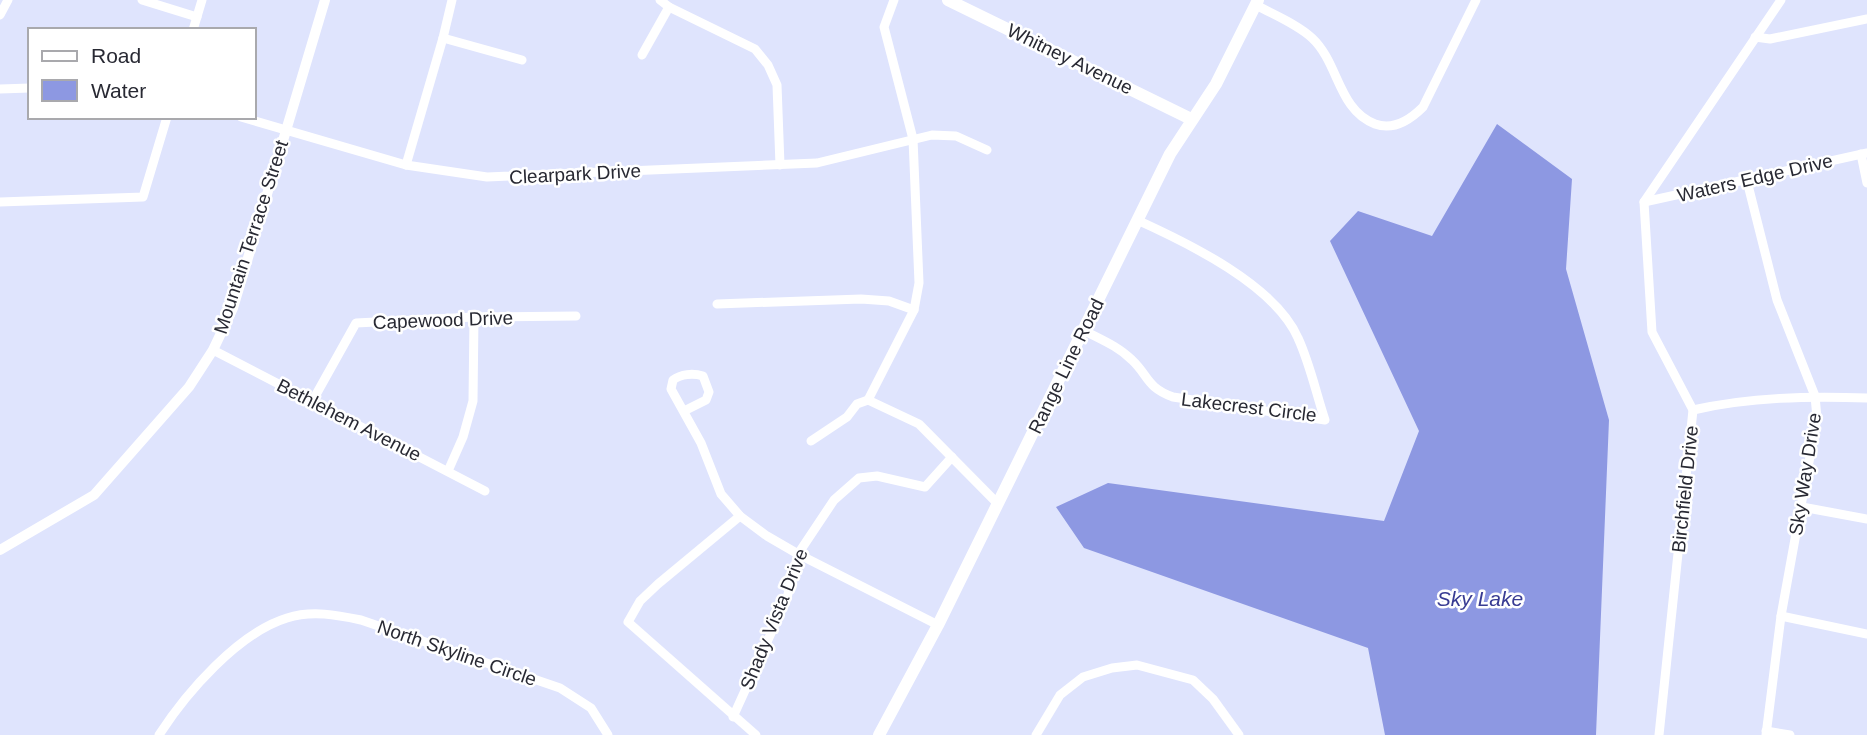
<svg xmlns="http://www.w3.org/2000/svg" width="1867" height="735" font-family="Helvetica,sans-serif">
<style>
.water{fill:#8d98e2}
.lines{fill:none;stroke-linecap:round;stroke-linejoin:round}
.minor{stroke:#fff;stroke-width:9}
.tertiary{stroke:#fff;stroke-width:10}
.secondary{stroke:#fff;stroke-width:12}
.labels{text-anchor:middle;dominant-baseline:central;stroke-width:5;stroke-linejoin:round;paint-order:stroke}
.street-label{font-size:19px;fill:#282933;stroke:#fff}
.water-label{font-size:21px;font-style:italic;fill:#393c93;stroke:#fff}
</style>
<rect width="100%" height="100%" fill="#dfe4fd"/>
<polygon class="water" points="1497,124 1572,179 1566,269 1609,420 1596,735 1385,735 1368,648 1084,548 1056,507 1108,483 1384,521 1419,431 1330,241 1358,211 1432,236"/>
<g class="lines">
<g class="minor">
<polyline points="142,0 197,17"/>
<polyline points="660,0 669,7 755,49 768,65 777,85 780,165"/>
<path d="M1256 5C1274 15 1297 24 1312 38 1339 63 1338 110 1375 124 1394 131 1411 119 1423 107L1476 0"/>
<polyline points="0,15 8,0"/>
<polyline points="193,30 202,0"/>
<polyline points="1755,37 1770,39 1867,19"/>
<polyline points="443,38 522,60"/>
<polyline points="642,55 669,7"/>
<polyline points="0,89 30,88"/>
<polyline points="241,117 406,165 487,177 817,163 932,135 956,136 987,150"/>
<polyline points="1861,154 1867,183"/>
<polyline points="406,165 443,38 452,0"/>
<polyline points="1747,181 1777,300 1815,396 1817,418 1781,616 1766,735"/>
<polyline points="0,202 143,197 167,117"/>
<polyline points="1644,202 1867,153"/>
<polyline points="717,304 861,299 889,301 914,310"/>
<path d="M1083 330C1100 339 1118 346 1132 360 1149 376 1146 387 1173 397L1325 420C1316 393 1310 364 1298 338 1275 285 1188 243 1137 220"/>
<polyline points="213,350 485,491"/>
<polyline points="313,400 356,323 474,317 576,316"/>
<polyline points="868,400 914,310 919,283 913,139 884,27 894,0"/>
<polyline points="868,400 919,424 998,504"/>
<path d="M1693 410C1750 397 1809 396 1867 398"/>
<path d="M684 411 706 400 709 392 703 376C693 373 681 374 673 380L671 389 701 443 721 494 740 516 767 536 798 554 938 625"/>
<polyline points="811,441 847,417 857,404 868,400"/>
<polyline points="448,471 463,437 473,401 474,317"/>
<polyline points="1802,507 1867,519"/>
<polyline points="740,516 658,584 640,601 628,622 756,735"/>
<polyline points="1781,616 1867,634"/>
<polyline points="733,717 787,598 798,554 834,500 859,478 877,476 925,487 952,457"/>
<polyline points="1766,731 1790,735"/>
<path d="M159 735C186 693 238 633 287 618 312 610 337 615 361 620L560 688 591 708 608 735"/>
<polyline points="1036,735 1060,695 1083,677 1112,668 1137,665 1193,680 1213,699 1239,735"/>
<polyline points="1659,735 1693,410 1652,332 1644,202 1781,0"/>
</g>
<polyline class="tertiary" points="0,550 94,495 189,387 213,350 233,308 325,0"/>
<g class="secondary">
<polyline points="948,0 1191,119"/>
<polyline points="879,735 938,625 1170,154 1216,84 1258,0"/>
</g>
</g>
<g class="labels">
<g class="street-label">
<text transform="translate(1070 59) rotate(26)">Whitney Avenue</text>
<text transform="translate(575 174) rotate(-3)">Clearpark Drive</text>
<text transform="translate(1755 178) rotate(-13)">Waters Edge Drive</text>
<text transform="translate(251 237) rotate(-72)">Mountain Terrace Street</text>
<text transform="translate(443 320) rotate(-2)">Capewood Drive</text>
<text transform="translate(1066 366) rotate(-64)">Range Line Road</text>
<text transform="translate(1249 407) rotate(7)">Lakecrest Circle</text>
<text transform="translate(349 420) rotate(27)">Bethlehem Avenue</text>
<text transform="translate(1805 474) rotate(-81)">Sky Way Drive</text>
<text transform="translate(1685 489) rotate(-84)">Birchfield Drive</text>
<text transform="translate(774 619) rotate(-68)">Shady Vista Drive</text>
<text transform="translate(457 653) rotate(19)">North Skyline Circle</text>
</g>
<g class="water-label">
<text x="1480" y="598">Sky Lake</text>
</g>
</g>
<rect x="28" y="28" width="228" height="91" fill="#ffffff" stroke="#a9a9ad" stroke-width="2"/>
<rect x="42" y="51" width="35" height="10" fill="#ffffff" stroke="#a9a9ad" stroke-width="2"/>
<text x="91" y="63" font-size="21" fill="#282933">Road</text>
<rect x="42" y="80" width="35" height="21" fill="#8d98e2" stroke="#a9a9ad" stroke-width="2"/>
<text x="91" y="98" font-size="21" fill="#282933">Water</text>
</svg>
